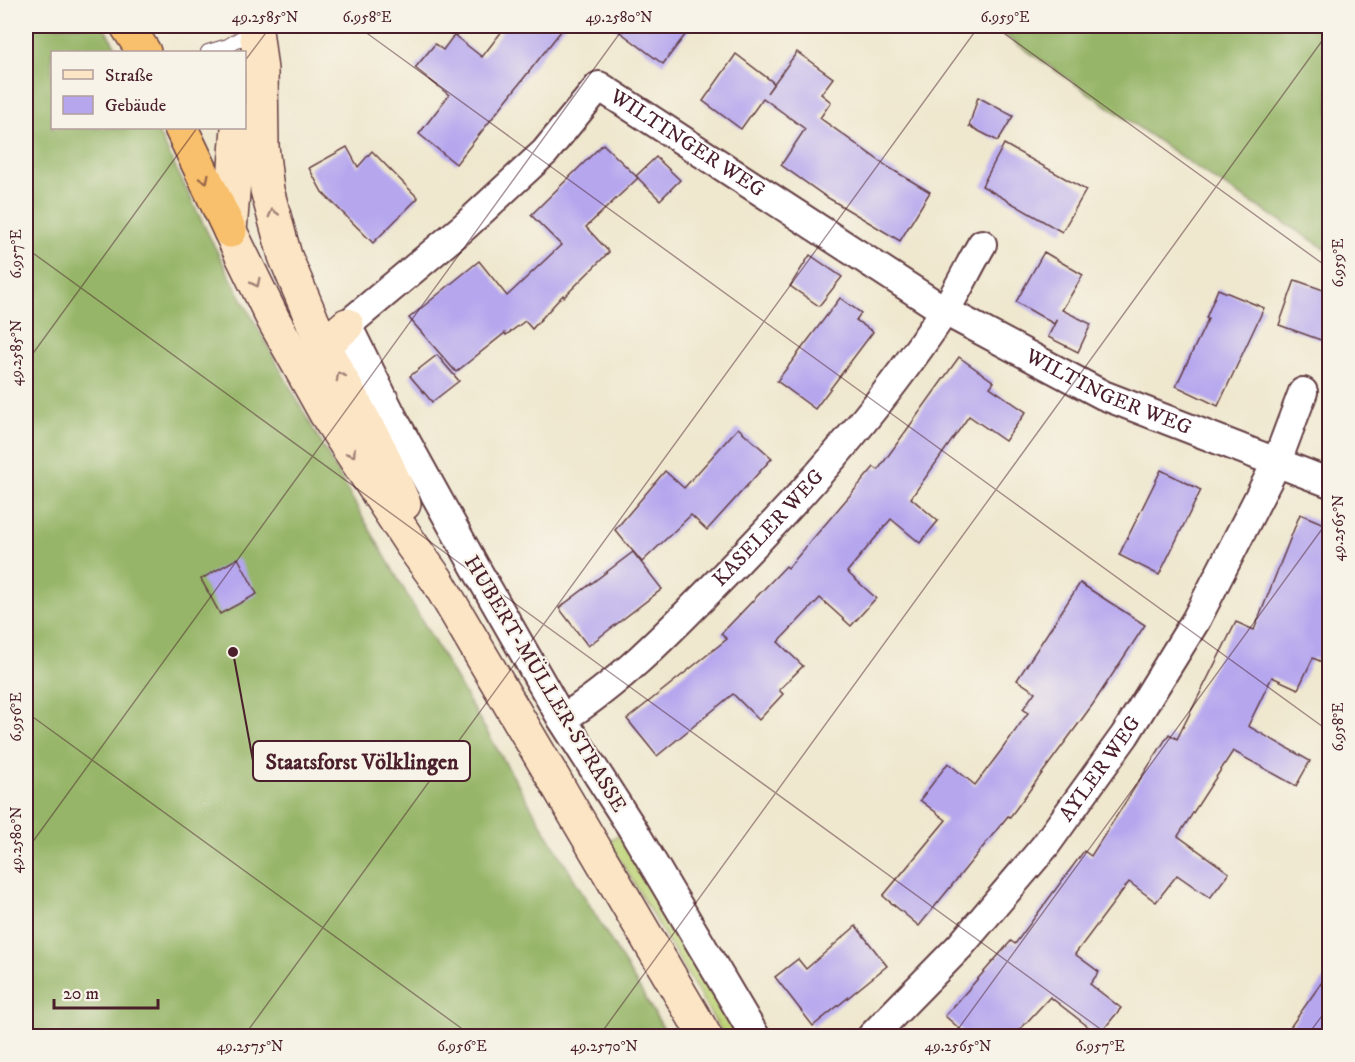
<svg xmlns="http://www.w3.org/2000/svg" width="1355" height="1062" font-family="'IM FELL DW Pica',serif">
<style>
.green{fill:#bdd377;stroke:#847951;stroke-width:1.5}
.forest{fill:#96b568;stroke:#706a4a;stroke-width:1.5}
.building{fill:#b5a6ee}
.lines{fill:none;stroke-linecap:round;stroke-linejoin:round}
.lane-casing{stroke:#633d43;stroke-width:16}
.street-casing{stroke:#633d43;stroke-width:32}
.secondary-casing{stroke:#633d43;stroke-width:36}
.highway-casing{stroke:#633d43;stroke-width:36}
.lane{stroke:#fff;stroke-width:14}
.street{stroke:#fff;stroke-width:28}
.secondary{stroke:#fce5c4;stroke-width:33}
.highway{stroke:#f8bf6c;stroke-width:33}
.oneway{stroke:#986748}
.oneway2{stroke:#a38278}
.ticks{fill:none;stroke:#4a1f2b;stroke-width:1.5;stroke-opacity:0.45}
.labels{text-anchor:middle;dominant-baseline:central;stroke-width:4.5;stroke-linejoin:round;paint-order:stroke}
.street-label{font-size:21px;fill:#4a1f2b;stroke:#f7f3e8}
.leader{fill:none;stroke:#4a1f2b;stroke-width:2}
.callout-dot{fill:#4a1f2b;stroke:#f7f3e8;stroke-width:2}
.callout{fill:#f7f3e8;stroke:#4a1f2b;stroke-width:2}
.callout-label{font-size:22px;text-anchor:middle;font-weight:bold;fill:#4a1f2b}
.neatline{fill:none;stroke:#4a1f2b;stroke-width:2}
.ticks-label{font-size:15px;text-anchor:middle;fill:#4a1f2b}
</style>
<rect width="100%" height="100%" fill="#f7f3e8"/>
<filter id="ink" filterUnits="userSpaceOnUse"><feTurbulence type="fractalNoise" baseFrequency=".0167" numOctaves="2"/><feDisplacementMap in="SourceGraphic" scale="12" xChannelSelector="R" yChannelSelector="G"/><feConvolveMatrix kernelMatrix="1 2 1 2 8 2 1 2 1" color-interpolation-filters="sRGB"/></filter>
<filter id="wash" filterUnits="userSpaceOnUse"><feTurbulence type="fractalNoise" baseFrequency=".008" numOctaves="4" result="noise"/><feDisplacementMap in="SourceGraphic" scale="24" xChannelSelector="R" yChannelSelector="G"/><feGaussianBlur stdDeviation="1.35" result="paint"/><feColorMatrix in="noise" values="0 0 0 0 0 0 0 0 0 0 0 0 0 0 0 0 0 1.4 0 .05"/><feComposite in="paint" operator="in"/></filter>
<g filter="url(#wash)">
<rect width="100%" height="100%" fill="#efe7ce"/>
<polygon class="green" points="622,834 741,1036 724,1036 609,841"/>
<g class="forest">
<path d="M26 26H103L119 52H52V128H156C182 179 206 232 233 282 370 538 519 788 668 1036H26Z"/>
<polygon points="991,26 1329,26 1329,251 1215,180"/>
</g>
<g id="blocks">
<g class="building">
<polygon points="506,26 565,26 456,164 419,134 449,95 415,68 435,44 443,50 454,35 482,57"/>
<polygon points="612,26 692,26 663,64"/>
<polygon points="797,52 833,78 821,94 831,102 820,118 888,167 930,192 900,241 825,196 781,165 805,129 763,98 741,129 703,101 736,54 774,83 767,93"/>
<polygon points="978,97 1013,116 998,141 969,126"/>
<polygon points="603,144 638,178 586,227 609,252 564,297 563,295 532,329 525,321 506,335 505,333 456,372 409,318 479,261 507,296 561,245 531,215"/>
<polygon points="1004,144 1086,190 1062,232 982,186"/>
<polygon points="347,147 358,167 372,151 418,198 373,243 322,192 309,168"/>
<polygon points="656,157 680,180 660,200 636,176"/>
<polygon points="1044,252 1083,275 1062,310 1091,324 1078,352 1048,337 1057,319 1054,324 1016,302"/>
<polygon points="810,255 842,277 819,306 790,286"/>
<polygon points="1295,280 1329,292 1329,343 1279,325"/>
<polygon points="1218,289 1264,308 1218,406 1176,386 1208,319 1206,318"/>
<polygon points="840,298 861,313 856,320 873,332 815,409 777,381"/>
<polygon points="437,355 459,381 432,402 410,376"/>
<polygon points="959,357 994,382 990,387 1026,412 1005,441 969,416 911,498 938,521 920,543 891,519 847,572 876,598 851,626 820,598 778,642 803,666 779,690 783,694 759,720 733,694 657,756 627,719 727,639 721,634 786,566 788,568 874,467 878,470"/>
<polygon points="738,428 772,458 707,530 691,515 642,562 615,530 665,471 684,488"/>
<polygon points="1161,470 1201,490 1159,575 1119,555"/>
<polygon points="1300,514 1329,526 1329,665 1313,658 1298,689 1272,677 1248,726 1310,761 1296,786 1233,751 1178,836 1229,873 1210,898 1177,875 1156,902 1129,882 1075,954 1099,972 1090,984 1121,1008 1099,1035 1050,997 1014,1036 968,1036 945,1016 1011,941 1015,944 1084,851 1091,856 1169,734 1177,739 1236,622 1254,630"/>
<polygon points="633,552 662,589 588,646 559,608"/>
<polygon points="238,558 257,594 220,614 201,579"/>
<polygon points="1080,583 1145,625 1093,704 1010,817 1008,816 919,926 883,896 946,820 920,800 948,763 975,785 1000,752 1028,713 1023,709 1035,692 1017,680"/>
<polygon points="856,926 887,966 813,1026 775,977 798,959 806,969"/>
<polygon points="1329,972 1329,1036 1284,1036"/>
</g>
</g>
</g>
<g filter="url(#ink)">
<use href="#blocks" fill-opacity="0" stroke="#633d43" stroke-width="1.5"/>
<g class="lines">
<defs>
<polyline id="lane" points="208,52 228,46 254,30"/>
<g id="street">
<path id="s1" d="M562 719C617 685 665 636 710 590 795 504 877 413 944 312 958 290 969 266 982 244"/>
<path id="s2" d="M755 1036 632 828 562 719 474 565 393 418 347 325 464 227 545 152 599 86 945 311 1103 395 1330 483"/>
<path id="s3" d="M872 1036 960 946 1045 846 1125 735 1196 620 1276 464 1303 392"/>
</g>
<g id="secondary">
<polyline points="256,30 261,70 262,146 267,190 285,256 323,346 380,450 404,504"/>
<polyline points="238,128 230,231 273,319 326,414 411,544 437,580 705,1036"/>
<polyline points="323,346 347,325"/>
</g>
<g id="highway">
<polyline points="127,26 144,52"/>
<polyline points="181,128 230,231"/>
</g>
</defs>
<use href="#lane" class="lane-casing"/>
<use href="#street" class="street-casing"/>
<use href="#secondary" class="secondary-casing"/>
<use href="#highway" class="highway-casing"/>
<use href="#lane" class="lane"/>
<use href="#street" class="street"/>
<use href="#secondary" class="secondary"/>
<use href="#highway" class="highway"/>
</g>
<defs><path id="oneway-chevron" d="M-2-3.5L2.5 0L-2 3.5" fill="none" stroke-width="1.6" stroke-linecap="round" stroke-linejoin="round" transform="scale(1.5)"/></defs>
<use class="oneway" href="#oneway-chevron" transform="translate(205 179) rotate(64)"/>
<g class="oneway2">
<use href="#oneway-chevron" transform="translate(273 213) rotate(-105)"/>
<use href="#oneway-chevron" transform="translate(256 283) rotate(64)"/>
<use href="#oneway-chevron" transform="translate(340 376) rotate(-119)"/>
<use href="#oneway-chevron" transform="translate(352 453) rotate(57)"/>
</g>
</g>
<path class="ticks" d="M357 26 1330 732M994 26 1330 269M244 62 271 26M26 248 1110 1036M26 363 197 128M26 712 472 1036M26 851 625 26M244 1036 979 26M599 1036 1330 30M953 1036 1330 518M1307 1036 1330 1005"/>
<g class="labels">
<g class="street-label">
<text stroke="none"><textPath href="#s2" startOffset="1274">WILTINGER WEG</textPath></text>
<text stroke="none"><textPath href="#s2" startOffset="1764">WILTINGER WEG</textPath></text>
<text stroke="none"><textPath href="#s1" startOffset="282">KASELER WEG</textPath></text>
<text transform="translate(545 684) rotate(59)">HUBERT-MÜLLER-STRASSE</text>
<text stroke="none"><textPath href="#s3" startOffset="352">AYLER WEG</textPath></text>
</g>
</g>
<path class="leader" d="M233 652L253 761"/>
<circle class="callout-dot" cx="233" cy="652" r="6"/>
<rect class="callout" x="253" y="741" width="217" height="40" rx="6"/>
<g class="callout-label">
<text x="362" y="769">Staatsforst Völklingen</text>
</g>
<rect width="1355" height="1062" fill="none" stroke="#f7f3e8" stroke-width="66"/>
<rect x="51" y="51" width="195" height="78" fill="#f7f3e8" stroke="#b29e9c" stroke-width="1.5"/>
<rect x="63" y="70" width="30" height="9" fill="#fce5c4" stroke="#b29e9c" stroke-width="1.5"/>
<text x="105" y="81" font-size="18" fill="#4a1f2b">Straße</text>
<rect x="63" y="96" width="30" height="18" fill="#b5a6ee" stroke="#b29e9c" stroke-width="1.5"/>
<text x="105" y="111" font-size="18" fill="#4a1f2b">Gebäude</text>
<path d="M54 999v9h104v-9" fill="none" stroke="#4a1f2b" stroke-width="3"/>
<text x="63" y="999" font-size="18" fill="#4a1f2b" stroke="#f7f3e8" stroke-width="4.5" paint-order="stroke">20 m</text>
<rect x="33" y="33" width="1289" height="996" class="neatline"/>
<g class="ticks-label">
<text x="265" y="22">49.2585°N</text>
<text x="367" y="22">6.958°E</text>
<text x="619" y="22">49.2580°N</text>
<text x="1005" y="22">6.959°E</text>
<text transform="translate(16 254) rotate(-90)" y="5">6.957°E</text>
<text transform="translate(1338 263) rotate(-90)" y="5">6.959°E</text>
<text transform="translate(16 353) rotate(-90)" y="5">49.2585°N</text>
<text transform="translate(1338 528) rotate(-90)" y="5">49.2565°N</text>
<text transform="translate(16 717) rotate(-90)" y="5">6.956°E</text>
<text transform="translate(1338 727) rotate(-90)" y="5">6.958°E</text>
<text transform="translate(16 840) rotate(-90)" y="5">49.2580°N</text>
<text x="250" y="1051">49.2575°N</text>
<text x="462" y="1051">6.956°E</text>
<text x="604" y="1051">49.2570°N</text>
<text x="958" y="1051">49.2565°N</text>
<text x="1100" y="1051">6.957°E</text>
</g>
</svg>
